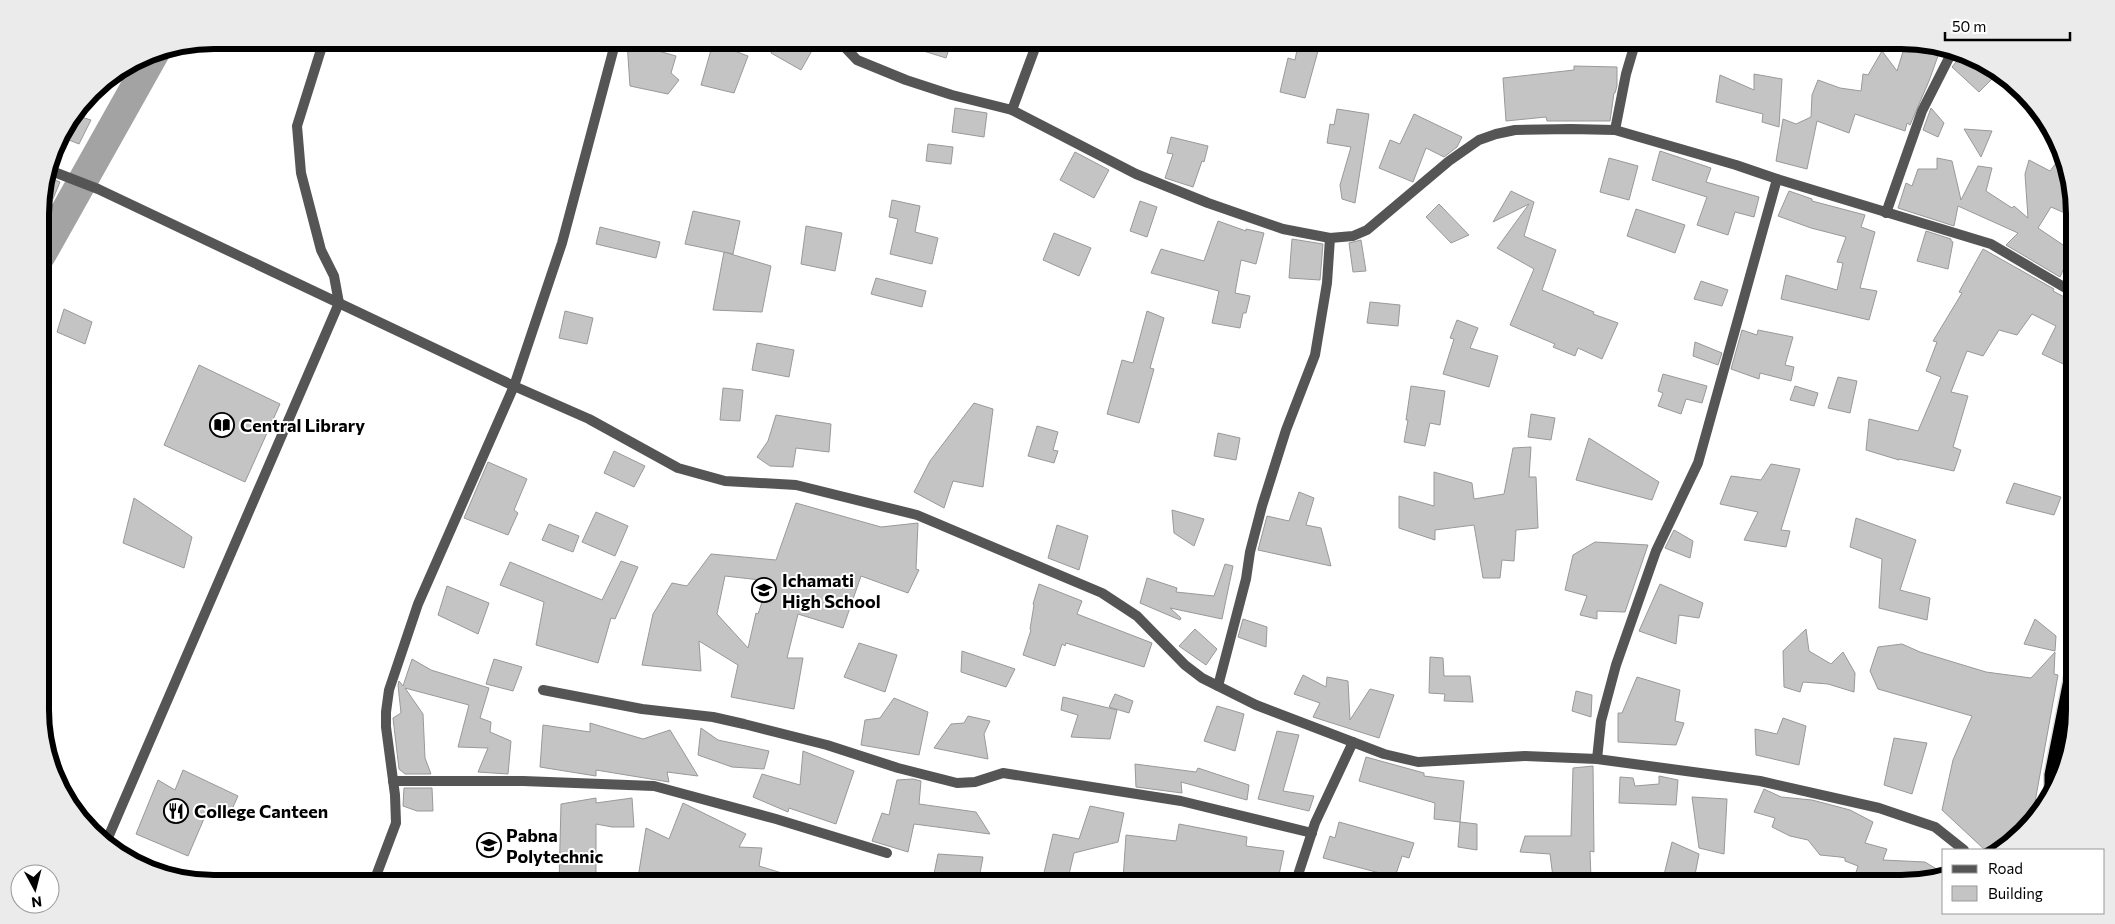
<svg xmlns="http://www.w3.org/2000/svg" width="2115" height="924" font-family="Commissioner,sans-serif">
<style>
.lines{fill:none;stroke-linecap:round;stroke-linejoin:round}
.river{stroke:#a3a3a3;stroke-width:30}
.building{fill:#c4c4c4;stroke:#999;fill-rule:evenodd}
.highway-casing{stroke:#dbdbdb;stroke-width:18}
.street{stroke:#555;stroke-width:10}
.highway{stroke:#000;stroke-width:15}
.labels{text-anchor:middle;dominant-baseline:central;stroke-width:4;stroke-linejoin:round;paint-order:stroke}
.poi-label{font-size:18px;font-weight:bold;fill:#000;stroke:#fff;text-anchor:start}
.rim{fill:none;stroke:#000;stroke-width:6}
</style>
<rect width="100%" height="100%" fill="#fff"/>
<g class="lines">
<polyline class="river" points="41,255 155,52"/>
</g>
<g class="building">
<polygon points="778,40 818,40 801,70 771,53"/>
<polygon points="899,40 952,40 946,58 898,43"/>
<polygon points="1299,40 1321,40 1305,98 1280,92 1288,58 1295,60"/>
<polygon points="627,42 676,56 671,73 679,80 668,94 630,86"/>
<polygon points="1906,42 1939,53 1929,81 1910,125 1907,123 1905,131 1855,114 1849,133 1817,121 1807,169 1776,161 1783,119 1796,124 1811,117 1812,95 1818,80 1840,88 1861,91 1863,74 1868,75 1882,51 1897,71"/>
<polygon points="713,43 748,56 734,93 701,85"/>
<polygon points="1964,52 1967,53 1996,75 1979,92 1952,67"/>
<polygon points="1574,66 1617,67 1617,86 1615,93 1614,93 1610,121 1547,121 1546,117 1506,121 1503,78 1574,70"/>
<polygon points="1754,74 1782,79 1779,127 1762,122 1763,114 1716,102 1720,75 1754,90"/>
<polygon points="955,108 987,113 984,137 952,132"/>
<polygon points="1931,108 1944,123 1938,137 1923,130"/>
<polygon points="1337,109 1369,114 1355,203 1342,199 1340,185 1351,147 1327,143 1330,124 1334,125"/>
<polygon points="1414,114 1462,137 1457,147 1444,157 1426,148 1413,182 1379,168 1390,140 1400,144"/>
<polygon points="75,115 91,120 79,144 59,136"/>
<polygon points="1964,129 1992,131 1981,157"/>
<polygon points="1171,137 1208,146 1204,162 1202,161 1193,187 1165,178 1173,154 1167,153"/>
<polygon points="928,144 953,147 951,164 926,161"/>
<polygon points="1660,151 1711,168 1706,182 1759,197 1754,217 1735,212 1728,235 1697,225 1707,197 1652,180"/>
<polygon points="1075,152 1109,170 1094,198 1060,180"/>
<polygon points="1609,158 1638,166 1629,200 1600,192"/>
<polygon points="1937,158 1952,161 1961,200 1978,166 1992,168 1986,191 2012,208 2014,206 2028,218 2025,174 2029,160 2050,171 2060,158 2074,192 2074,217 2051,207 2038,228 2072,251 2060,277 2006,245 2018,233 1958,206 1954,226 1898,208 1906,183 1912,186 1918,169 1937,169"/>
<polygon points="47,177 60,182 45,218 40,217 40,202"/>
<polygon points="1511,191 1534,202 1524,236 1556,250 1542,290 1594,312 1593,314 1618,323 1602,359 1578,348 1575,356 1553,347 1555,344 1510,325 1534,269 1497,248 1529,204 1493,222"/>
<polygon points="1789,191 1812,199 1812,201 1865,215 1861,227 1875,232 1860,288 1877,291 1869,320 1781,299 1786,275 1837,290 1843,263 1837,262 1846,237 1811,228 1778,216"/>
<polygon points="892,200 920,206 915,232 938,238 932,264 890,254 898,219 889,217"/>
<polygon points="1140,201 1157,207 1147,237 1130,231"/>
<polygon points="1439,204 1469,235 1451,243 1426,217"/>
<polygon points="1636,209 1685,225 1675,253 1627,236"/>
<polygon points="693,211 740,221 733,254 685,244"/>
<polygon points="1218,221 1246,231 1246,229 1264,233 1256,264 1241,260 1235,293 1250,296 1246,313 1243,313 1240,328 1212,323 1219,291 1151,273 1161,249 1204,261"/>
<polygon points="806,226 842,233 835,271 801,264"/>
<polygon points="600,227 660,242 656,258 596,244"/>
<polygon points="1926,231 1951,239 1951,241 1953,242 1948,269 1917,261"/>
<polygon points="1054,233 1091,248 1079,276 1043,260"/>
<polygon points="1292,239 1323,244 1320,280 1289,278"/>
<polygon points="1361,240 1366,271 1353,272 1349,243"/>
<polygon points="1983,249 2054,289 2053,291 2070,300 2069,302 2074,304 2074,369 2042,354 2056,326 2032,314 2017,335 1999,330 1983,356 1967,351 1951,392 1968,396 1953,447 1961,450 1954,471 1899,459 1899,460 1866,450 1869,419 1918,431 1941,377 1926,371 1937,342 1933,341 1962,293 1959,292"/>
<polygon points="724,252 771,266 762,312 713,310"/>
<polygon points="876,278 926,291 922,307 871,294"/>
<polygon points="1701,281 1728,290 1722,306 1694,299"/>
<polygon points="1370,302 1400,305 1398,326 1367,323"/>
<polygon points="64,309 92,322 85,344 57,332"/>
<polygon points="565,311 593,318 587,344 559,338"/>
<polygon points="1147,311 1164,318 1150,368 1154,369 1139,423 1107,414 1122,360 1133,363"/>
<polygon points="1457,320 1478,328 1470,348 1498,356 1489,387 1443,374 1454,339 1450,338"/>
<polygon points="1742,330 1757,335 1758,330 1793,337 1785,365 1794,367 1791,381 1760,373 1759,379 1731,369"/>
<polygon points="1695,342 1722,353 1718,365 1693,356"/>
<polygon points="757,343 794,350 789,377 752,370"/>
<polygon points="199,365 280,404 245,482 164,445"/>
<polygon points="1663,374 1707,386 1702,403 1686,399 1681,414 1658,406 1663,393 1658,391"/>
<polygon points="1838,377 1857,381 1850,413 1828,408"/>
<polygon points="1411,386 1445,391 1440,425 1430,423 1425,446 1404,442 1408,420 1406,420"/>
<polygon points="1795,386 1818,393 1814,406 1790,400"/>
<polygon points="723,388 743,390 740,421 720,420"/>
<polygon points="974,403 993,409 983,487 953,481 944,508 914,492 930,461"/>
<polygon points="1531,414 1555,418 1551,440 1528,437"/>
<polygon points="776,415 831,424 829,452 796,448 793,467 770,466 757,457 768,441"/>
<polygon points="1037,426 1058,432 1053,450 1058,451 1054,463 1028,456"/>
<polygon points="1218,433 1240,438 1236,460 1214,456"/>
<polygon points="1589,438 1659,482 1652,500 1576,480"/>
<polygon points="1531,447 1529,477 1536,477 1538,528 1516,530 1514,561 1502,560 1500,578 1483,578 1474,525 1435,530 1435,540 1399,528 1399,496 1434,506 1434,472 1472,483 1474,499 1504,494 1513,448"/>
<polygon points="614,451 645,466 634,487 604,473"/>
<polygon points="488,462 527,479 514,510 518,513 508,535 464,518"/>
<polygon points="1771,464 1800,469 1781,530 1790,531 1786,547 1744,540 1758,512 1720,504 1731,476 1761,480"/>
<polygon points="2014,483 2061,497 2054,515 2006,503"/>
<polygon points="1299,492 1314,498 1306,525 1321,528 1331,566 1258,550 1267,516 1289,521"/>
<polygon points="134,498 192,537 184,568 123,543"/>
<path d="M796 503 881 527 918 523 916 569 919 570 908 593 861 576 843 628 798 614 787 658H803L794 709 731 697 738 665 699 641 701 671 642 665 653 614 672 583 687 586 711 554 776 560ZM725 576 769 581 758 614 756 613 748 648 717 614Z"/>
<polygon points="1172,510 1204,519 1194,546 1174,533"/>
<polygon points="596,512 628,526 615,556 582,542"/>
<polygon points="1856,518 1916,540 1900,590 1930,598 1927,620 1879,608 1882,559 1850,547"/>
<polygon points="549,524 579,536 573,552 542,540"/>
<polygon points="1057,525 1088,536 1079,570 1048,558"/>
<polygon points="1674,530 1693,541 1690,558 1665,548"/>
<polygon points="1595,542 1648,545 1625,612 1597,611 1597,619 1580,615 1587,596 1565,590 1573,555"/>
<polygon points="621,561 638,567 615,619 611,618 598,663 536,645 544,602 500,585 510,562 602,600"/>
<polygon points="1225,564 1233,566 1222,619 1170,608 1181,618 1180,620 1140,603 1147,578 1177,588 1176,592 1214,596"/>
<polygon points="1039,584 1082,601 1077,614 1152,643 1144,667 1066,643 1065,646 1062,644 1055,666 1023,655 1031,630 1030,629 1034,605 1033,604"/>
<polygon points="1660,584 1703,603 1699,618 1679,615 1676,644 1639,631"/>
<polygon points="447,586 489,603 478,634 438,615"/>
<polygon points="1243,619 1267,627 1266,647 1238,637"/>
<polygon points="2035,619 2056,636 2055,651 2024,644"/>
<polygon points="1195,629 1217,649 1206,665 1179,646"/>
<polygon points="1806,629 1809,651 1831,664 1843,652 1855,673 1854,692 1828,684 1803,682 1800,692 1784,687 1783,651"/>
<polygon points="859,643 897,655 885,692 844,677"/>
<polygon points="1902,644 1920,652 1986,672 2031,678 2055,652 2054,674 2058,675 2035,802 2035,819 2002,850 1985,850 1942,810 1953,760 1972,716 1878,689 1870,671 1878,647"/>
<polygon points="962,651 1015,669 1006,687 961,672"/>
<polygon points="1430,657 1443,658 1444,676 1470,676 1473,702 1444,701 1445,694 1429,693"/>
<polygon points="412,659 431,670 489,688 480,718 491,722 490,732 511,741 508,774 478,772 488,748 458,747 469,705 405,688 423,714 425,758 431,774 405,774 399,769 393,718 401,713 398,685 399,681 403,686"/>
<polygon points="494,659 522,667 513,691 486,684"/>
<polygon points="1303,675 1326,687 1327,677 1348,681 1350,720 1370,689 1394,695 1379,738 1313,717 1320,703 1294,694"/>
<polygon points="1637,677 1680,690 1675,721 1684,723 1676,745 1618,742 1618,713 1622,713"/>
<polygon points="1576,691 1592,695 1591,717 1572,711"/>
<polygon points="1115,694 1133,701 1129,713 1109,707"/>
<polygon points="1063,697 1117,710 1110,739 1071,737 1078,715 1061,710"/>
<polygon points="894,698 928,712 919,755 861,745 865,720 880,718"/>
<polygon points="1217,706 1244,714 1235,751 1204,741"/>
<polygon points="968,716 990,721 984,734 988,759 934,748 951,724 964,723"/>
<polygon points="1783,718 1806,726 1799,765 1756,755 1755,729 1777,734"/>
<polygon points="590,723 643,739 670,730 698,776 667,772 669,782 596,770 596,776 540,767 543,725 590,732"/>
<polygon points="701,728 718,740 769,751 764,769 732,767 698,755"/>
<polygon points="1277,731 1299,735 1283,791 1314,796 1309,811 1258,799"/>
<polygon points="1894,738 1927,743 1912,794 1884,785"/>
<polygon points="803,751 854,771 836,824 789,808 788,812 753,797 762,774 800,785"/>
<polygon points="1366,757 1424,773 1424,776 1464,781 1460,822 1434,819 1435,803 1359,781"/>
<polygon points="1135,764 1196,772 1198,768 1249,785 1247,800 1181,782 1182,793 1136,787"/>
<polygon points="1593,766 1594,852 1590,851 1591,879 1553,877 1550,854 1520,852 1525,836 1571,836 1573,768"/>
<polygon points="183,770 238,796 229,816 209,807 188,856 136,834 158,780 175,790"/>
<polygon points="1659,776 1678,780 1676,805 1619,803 1620,777 1633,778 1635,786 1659,784"/>
<polygon points="913,779 921,781 919,804 976,812 990,834 914,824 908,852 872,841 882,813 889,815 897,780"/>
<polygon points="404,788 432,788 433,811 417,811 403,806"/>
<polygon points="1764,789 1781,797 1812,800 1850,810 1873,822 1865,843 1887,849 1883,860 1925,862 1943,873 1912,884 1878,873 1874,882 1855,876 1858,866 1845,861 1845,858 1840,857 1820,855 1808,840 1790,836 1772,827 1775,818 1754,812"/>
<polygon points="1692,797 1727,799 1724,854 1699,848"/>
<polygon points="596,798 596,803 632,798 634,827 612,827 596,824 596,884 559,884 561,804"/>
<polygon points="683,803 746,834 739,847 762,848 759,866 808,881 807,884 637,884 646,828 669,839"/>
<polygon points="1090,806 1124,813 1118,842 1074,853 1067,883 1043,877 1053,834 1079,839"/>
<polygon points="1339,822 1414,843 1409,858 1402,856 1395,877 1323,858 1330,836 1335,838"/>
<polygon points="1460,822 1477,824 1477,850 1458,847"/>
<polygon points="1179,824 1247,837 1246,846 1284,851 1277,884 1232,878 1232,884 1199,884 1199,878 1123,880 1126,835 1176,841"/>
<polygon points="1672,842 1699,854 1694,880 1664,875"/>
<polygon points="938,854 983,857 978,884 932,884"/>
</g>
<g class="lines">
<defs>
<polyline id="highway" points="2052,793 2052,775 2075,660"/>
</defs>
<use href="#highway" class="highway-casing"/>
<g class="street">
<polyline points="838,40 857,60 906,80 952,95 1012,110 1136,174 1208,203 1283,229 1330,238 1353,236 1367,230 1449,161 1479,140 1496,134 1515,130 1571,129 1615,130 1736,165 1777,179 1991,244 2074,293"/>
<polyline points="1012,110 1038,40"/>
<polyline points="1615,130 1626,74 1636,40"/>
<polyline points="49,170 98,189 514,386 589,419 678,468 725,481 796,485 917,515 1102,593 1137,616 1185,665 1202,678 1256,705 1384,754 1418,762 1525,756 1597,759 1760,781 1879,808 1935,827 1964,850"/>
<polyline points="1886,213 1922,111 1953,50"/>
<polyline points="1218,686 1246,579 1250,552 1262,506 1286,430 1315,355 1327,283 1330,238"/>
<polyline points="543,690 642,709 713,717 744,724 827,745 898,768 957,783 975,782 1003,773 1181,801 1312,833"/>
<polyline points="1597,759 1601,721 1616,665 1656,551 1698,463 1777,179"/>
<polyline points="393,781 523,781 654,786 776,819 887,853"/>
<polyline points="107,840 339,303 334,276 321,250 301,173 297,126 324,40"/>
<polyline points="373,884 396,823 395,795 386,727 386,712 389,690 418,604 514,386 562,243 616,40"/>
<polyline points="1295,884 1315,823 1353,742"/>
</g>
<use href="#highway" class="highway"/>
</g>
<defs>
<symbol id="library-ring" viewBox="-11 -11 22 22"><circle r="9.5" fill="#fff" stroke="#000" stroke-width="1.5"/><path d="M-6-4Q-3-5.5-.7-3.5V5Q-3 3-6 4ZM6-4Q3-5.5 .7-3.5V5Q3 3 6 4Z" fill="#000"/></symbol>
<symbol id="school-ring" viewBox="-11 -11 22 22"><circle r="9.5" fill="#fff" stroke="#000" stroke-width="1.5"/><path d="M0-5L7-2L0 1L-7-2ZM-4 1L0 2.5L4 1V4Q0 6-4 4Z" fill="#000"/></symbol>
<symbol id="restaurant-ring" viewBox="-11 -11 22 22"><circle r="9.5" fill="#fff" stroke="#000" stroke-width="1.5"/><path d="M-5-6h1v4h1v-4h1v4h1v-4h1v5L-1.5 .5V6h-2V.5L-5-1ZM5-6V6H3V1.5H1.5Q1.5-4 5-6Z" fill="#000"/></symbol>
<symbol id="university-ring" viewBox="-11 -11 22 22"><circle r="9.5" fill="#fff" stroke="#000" stroke-width="1.5"/><path d="M0-5L7-2L0 1L-7-2ZM-4 1L0 2.5L4 1V4Q0 6-4 4Z" fill="#000"/></symbol>
</defs>
<g fill-rule="evenodd">
<use href="#library-ring" x="208" y="411" width="28" height="28"/>
<use href="#school-ring" x="750" y="576" width="28" height="28"/>
<use href="#restaurant-ring" x="162" y="797" width="28" height="28"/>
<use href="#university-ring" x="475" y="831" width="28" height="28"/>
</g>
<g class="labels">
<g class="poi-label">
<text x="240" y="425">Central Library</text>
<text x="782" y="580">Ichamati<tspan x="782" dy="21">High School</tspan></text>
<text x="194" y="811">College Canteen</text>
<text x="506" y="835">Pabna<tspan x="506" dy="21">Polytechnic</tspan></text>
</g>
</g>
<path d="M0 0H2115V924H0ZM214 49H1901A165 165 0 0 1 2066 214V710A165 165 0 0 1 1901 875H214A165 165 0 0 1 49 710V214A165 165 0 0 1 214 49Z" fill="#ebebeb" fill-rule="evenodd"/>
<path class="rim" d="M214 49H1901A165 165 0 0 1 2066 214V710A165 165 0 0 1 1901 875H214A165 165 0 0 1 49 710V214A165 165 0 0 1 214 49Z"/>
<rect x="1942" y="849" width="162" height="65" fill="#ffffff" stroke="#999999"/>
<rect x="1952" y="865" width="25" height="8" fill="#555555" stroke="#999999"/>
<text x="1988" y="874" font-size="15" fill="#000000">Road</text>
<rect x="1952" y="886" width="25" height="15" fill="#c4c4c4" stroke="#999999"/>
<text x="1988" y="899" font-size="15" fill="#000000">Building</text>
<g transform="translate(35 889) rotate(173)"><circle r="24" fill="#ffffff" stroke="#999999"/>
<path d="M0-4L9 19L0 12L-9 19Z" fill="#000000"/>
<text y="-8" font-size="14" font-weight="bold" text-anchor="middle" fill="#000000">N</text>
</g>
<path d="M1945 32v8h125v-8" fill="none" stroke="#000000" stroke-width="2.5"/>
<text x="1952" y="32" font-size="15" fill="#000000" stroke="#ffffff" stroke-width="4" paint-order="stroke">50 m</text>
</svg>
